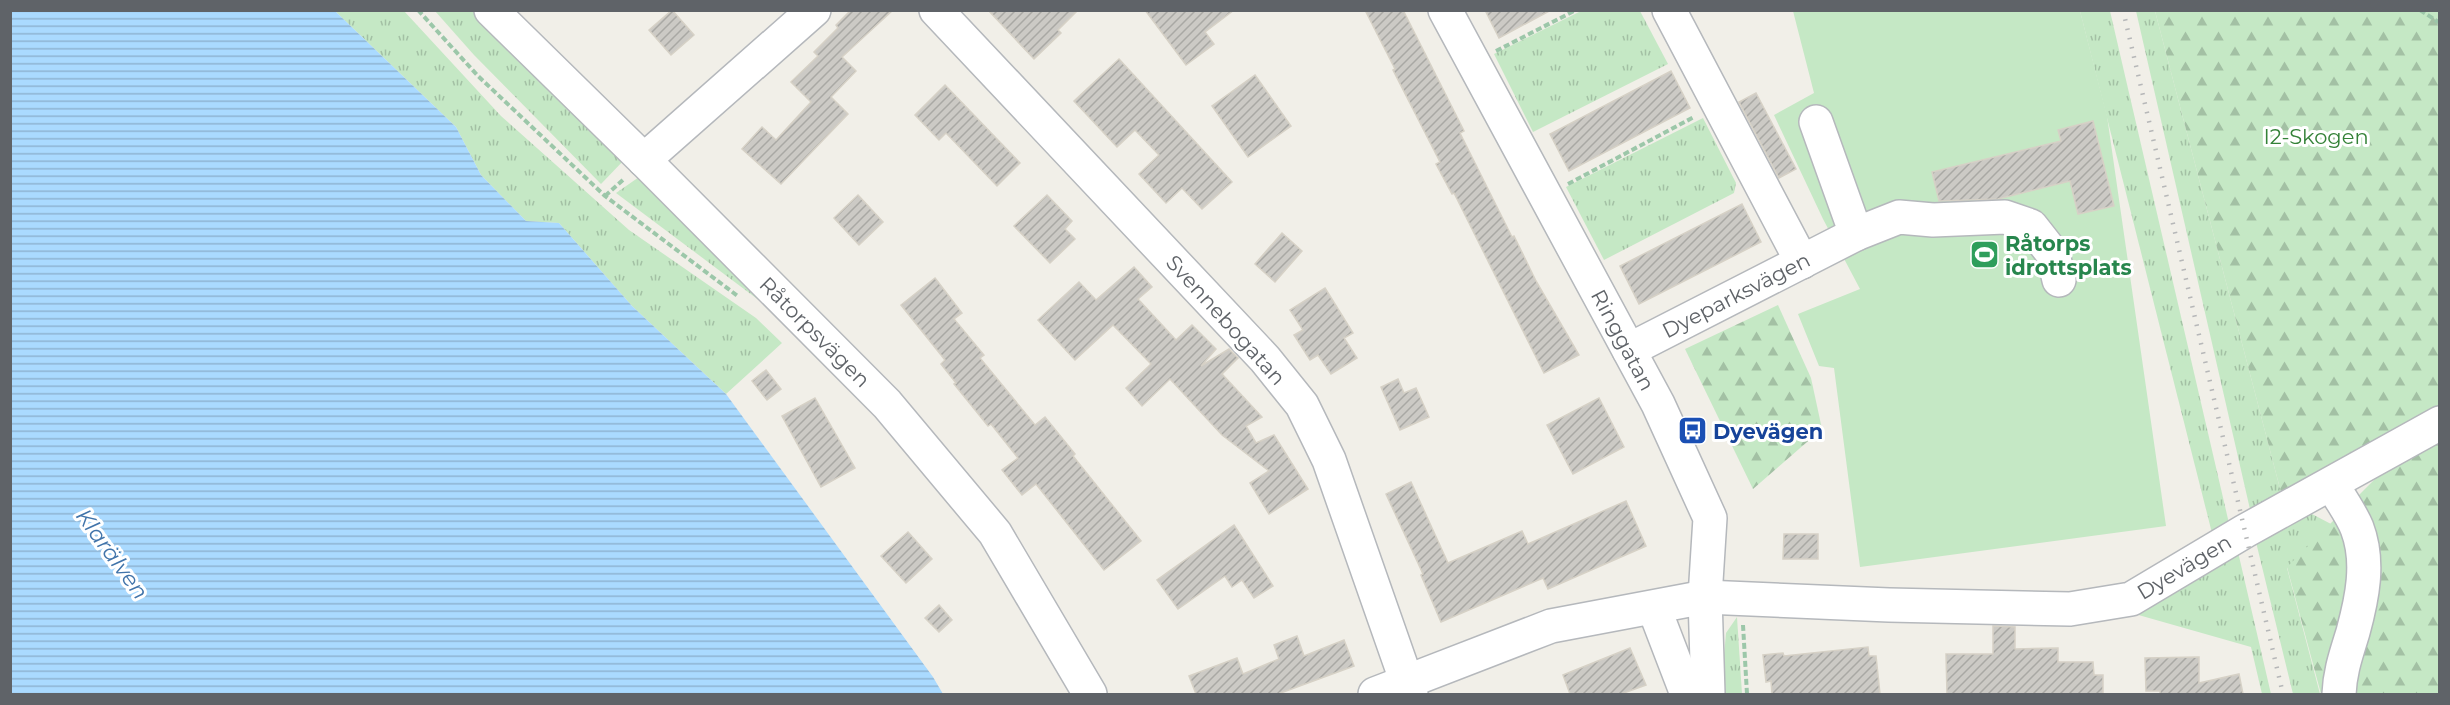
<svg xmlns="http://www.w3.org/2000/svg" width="2450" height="705" font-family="Montserrat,sans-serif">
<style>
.grass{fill:url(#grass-tufts)}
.forest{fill:url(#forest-firs)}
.pitch{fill:#c5e8c5}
.water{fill:url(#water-rules)}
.building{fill:url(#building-hatch);stroke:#d6d1c6;stroke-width:1.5}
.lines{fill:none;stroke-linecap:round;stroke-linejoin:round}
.minor-casing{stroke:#b5b8bc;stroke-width:36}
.path{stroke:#9cc7a9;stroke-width:4;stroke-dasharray:6 3;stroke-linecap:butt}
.minor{stroke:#fff;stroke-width:33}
.rail{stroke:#b6b7b8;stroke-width:4.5;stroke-dasharray:1.5 8;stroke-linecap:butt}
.labels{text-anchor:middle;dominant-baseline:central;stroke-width:6;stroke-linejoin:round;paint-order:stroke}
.park-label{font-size:21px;fill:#348238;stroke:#fff}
.leisure-label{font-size:21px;font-weight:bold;fill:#27864d;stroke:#fff;text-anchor:start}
.street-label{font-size:21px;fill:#5f6368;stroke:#fff}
.transit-label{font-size:21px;font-weight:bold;fill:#164399;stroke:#fff;text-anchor:start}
.water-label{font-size:22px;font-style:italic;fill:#4174aa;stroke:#fff}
</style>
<defs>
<pattern id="grass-tufts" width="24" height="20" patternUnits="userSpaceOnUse" patternTransform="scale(1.5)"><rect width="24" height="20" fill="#c5e8c5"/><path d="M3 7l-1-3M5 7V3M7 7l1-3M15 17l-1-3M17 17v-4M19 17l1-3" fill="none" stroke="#a3c0a4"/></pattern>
<pattern id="forest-firs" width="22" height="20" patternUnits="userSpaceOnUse" patternTransform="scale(1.5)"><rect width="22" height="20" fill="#c5e8c5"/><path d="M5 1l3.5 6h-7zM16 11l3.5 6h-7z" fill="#a3c0a4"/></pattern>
<pattern id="water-rules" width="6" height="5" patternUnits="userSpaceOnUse" patternTransform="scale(1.5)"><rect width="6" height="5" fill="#aadaff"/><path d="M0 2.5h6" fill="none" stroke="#8eb4d2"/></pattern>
<pattern id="building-hatch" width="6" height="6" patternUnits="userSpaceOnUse" patternTransform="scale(1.5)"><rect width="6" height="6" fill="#cccac5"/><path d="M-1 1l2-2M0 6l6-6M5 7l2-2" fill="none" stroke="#a9a8a4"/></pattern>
</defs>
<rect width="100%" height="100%" fill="#f1efe8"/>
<g class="grass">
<polygon points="335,11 404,11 501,116 629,230 756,318 782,343 726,394 632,306 559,223 526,221 481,175 456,127"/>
<polygon points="435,11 474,11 626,158 601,184 474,55"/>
<polygon points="1581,11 1640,11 1668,64 1533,132 1494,54"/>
<polygon points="2080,11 2110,11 2231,532 2214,541"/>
<polygon points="2136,11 2155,11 2283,500 2252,518"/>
<polygon points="1703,118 1736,183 1734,193 1604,260 1566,187"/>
<polygon points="642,175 776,313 616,193"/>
<polygon points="2312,514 2331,524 2287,568 2320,694 2293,694 2255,538 2291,519"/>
<polygon points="2238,552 2271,694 2262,694 2251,647 2135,614"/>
<polygon points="1737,617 1742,694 1725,694 1724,656 1726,633"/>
</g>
<g class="forest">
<polygon points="2155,11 2439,11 2439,415 2283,500"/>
<polygon points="1778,305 1811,378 1822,429 1753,489 1685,349"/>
<polygon points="2439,440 2439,694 2321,694 2287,567 2376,478"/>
</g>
<polygon class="pitch" points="1793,11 2080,11 2107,116 2166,526 1860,567 1834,368 1819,366 1798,314 1860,289 1823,219 1774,115 1814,93"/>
<polygon class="water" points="10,11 335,11 456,127 481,175 526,221 559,223 632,306 726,394 933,677 943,694 11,694"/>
<g class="building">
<polygon points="672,10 694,35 671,55 649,30"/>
<polygon points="851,10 893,10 842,57 856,71 831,97 848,114 781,184 742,149 762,127 776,140 811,102 791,82 818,56 814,52 838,28 836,25"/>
<polygon points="988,10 1078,10 1058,30 1061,33 1034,59"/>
<polygon points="1145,10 1234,10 1205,32 1214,44 1186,65"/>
<polygon points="1365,10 1403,10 1464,131 1460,133 1512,237 1514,236 1536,281 1579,355 1544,373 1454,193 1452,194 1436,164 1440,162 1393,70 1395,69"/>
<polygon points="1485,10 1551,10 1499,38"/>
<polygon points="1119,59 1232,182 1202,209 1182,188 1166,203 1139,174 1159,155 1135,130 1117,147 1074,101"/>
<polygon points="1671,71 1690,108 1569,171 1550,134"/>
<polygon points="1255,75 1291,126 1248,157 1212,106"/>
<polygon points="945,85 1020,163 997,186 946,133 939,140 915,115"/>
<polygon points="1756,93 1796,169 1779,178 1739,102"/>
<polygon points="2093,121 2114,206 2078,214 2070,181 1998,199 1939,201 1932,172 2061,141 2058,130"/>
<polygon points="858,195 883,222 859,245 834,218"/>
<polygon points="1047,195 1072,221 1065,229 1075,239 1050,263 1014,226"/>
<polygon points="1742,204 1761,242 1639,304 1620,266"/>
<polygon points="1282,233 1302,251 1275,282 1255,264"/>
<polygon points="1134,267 1152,287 1138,299 1176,340 1192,325 1216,349 1201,366 1229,349 1238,358 1222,374 1262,417 1246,426 1256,443 1274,435 1308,489 1269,514 1250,483 1269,471 1222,435 1170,379 1142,406 1126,388 1151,364 1113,325 1075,360 1038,320 1079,282 1096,300"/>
<polygon points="935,278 962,313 954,319 984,355 980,358 1035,425 1045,417 1075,454 1073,456 1141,541 1104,570 1036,484 1022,495 1002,470 1018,458 991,424 988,426 954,384 956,383 941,364 945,360 901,305"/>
<polygon points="1325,288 1353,333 1344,338 1357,358 1331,374 1318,355 1310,360 1294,335 1303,330 1290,310"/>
<polygon points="766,370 781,389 767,400 752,381"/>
<polygon points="1398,379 1404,393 1416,388 1429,417 1400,430 1381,387"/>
<polygon points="815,398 855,468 821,487 782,416"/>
<polygon points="1599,398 1624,447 1573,474 1547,425"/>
<polygon points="1411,482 1448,563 1522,531 1528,544 1626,501 1646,546 1548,589 1543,578 1441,622 1421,575 1423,574 1386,494"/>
<polygon points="1234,525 1273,586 1254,598 1242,580 1232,587 1225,576 1178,609 1157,580"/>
<polygon points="908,532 932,559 906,583 881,556"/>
<polygon points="1784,534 1818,534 1818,559 1783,559"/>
<polygon points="939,605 952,620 939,632 925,618"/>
<polygon points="1993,626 2015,627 2015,649 2058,648 2058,662 2093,662 2094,675 2103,675 2103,694 1947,694 1946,654 1993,654"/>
<polygon points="1297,636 1304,656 1344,640 1354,666 1278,694 1196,694 1189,676 1237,658 1243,674 1279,659 1274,645"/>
<polygon points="1868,647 1869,656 1876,656 1880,694 1772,694 1771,681 1766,682 1763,655 1783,653 1784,656"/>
<polygon points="1630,648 1646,685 1621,694 1570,694 1563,675"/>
<polygon points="2199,657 2199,683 2239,674 2243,694 2160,694 2160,691 2146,691 2145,658"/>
</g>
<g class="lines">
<defs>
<g id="minor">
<polyline points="491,10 644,160 887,404 995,533 1090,694"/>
<polyline points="936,10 1265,359 1302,405 1329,460 1411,694"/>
<polyline points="1445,10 1658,404 1710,518 1705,597 1708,694"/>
<polyline points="1669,10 1802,262"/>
<polyline points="644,160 814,10"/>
<polyline points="1856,234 1899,217 1933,220 2005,217 2031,226 2053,254 2059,280"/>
<polyline points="1629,350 1856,234 1816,122"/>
<path d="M2332 484C2340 499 2351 513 2357 528 2370 562 2362 599 2353 632 2346 655 2340 671 2339 694"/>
<polyline points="1654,608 1687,694"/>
<polyline points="1375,694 1551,626 1705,597 1889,605 2070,609 2131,599 2245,531 2440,423"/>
</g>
</defs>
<use href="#minor" class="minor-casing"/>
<g class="path">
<polyline points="418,10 478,76 605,196 739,297"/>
<polyline points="2420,10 2440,23"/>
<polyline points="1496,51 1576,10"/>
<polyline points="1568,184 1694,117"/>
<polyline points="605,196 624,179"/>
<polyline points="1743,625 1747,694"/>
</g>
<use href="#minor" class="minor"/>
<polyline class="rail" points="2123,10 2283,694"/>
</g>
<defs>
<symbol id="stadium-square" viewBox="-11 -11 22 22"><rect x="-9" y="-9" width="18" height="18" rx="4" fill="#2e9e5b" stroke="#fff"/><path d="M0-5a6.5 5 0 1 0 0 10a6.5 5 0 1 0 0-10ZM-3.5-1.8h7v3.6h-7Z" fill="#fff"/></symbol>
<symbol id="bus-square" viewBox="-11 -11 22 22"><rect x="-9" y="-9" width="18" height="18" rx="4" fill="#1a4fb4" stroke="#fff"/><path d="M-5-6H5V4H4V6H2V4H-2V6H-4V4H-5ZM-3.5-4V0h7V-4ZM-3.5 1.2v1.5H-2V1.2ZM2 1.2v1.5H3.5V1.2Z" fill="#fff"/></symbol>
</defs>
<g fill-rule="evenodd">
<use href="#stadium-square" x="1968" y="238" width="33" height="33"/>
<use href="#bus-square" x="1676" y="414" width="33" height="33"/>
</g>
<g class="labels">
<g class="park-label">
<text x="2316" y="136">I2-Skogen</text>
</g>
<g class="leisure-label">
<text x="2005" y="243">Råtorps<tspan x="2005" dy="24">idrottsplats</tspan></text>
</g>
<g class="street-label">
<text transform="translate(1736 295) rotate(-27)">Dyeparksvägen</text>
<text transform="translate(1226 320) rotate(48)">Svennebogatan</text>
<text transform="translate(815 332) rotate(45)">Råtorpsvägen</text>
<text transform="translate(1623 340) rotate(62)">Ringgatan</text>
<text transform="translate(2184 567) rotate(-31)">Dyevägen</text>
</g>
<g class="transit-label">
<text x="1713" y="431">Dyevägen</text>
</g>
<g class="water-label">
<text transform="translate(112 554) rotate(54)">Klarälven</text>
</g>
</g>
<rect width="2450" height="705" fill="none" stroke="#5f6368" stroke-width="24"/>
</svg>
